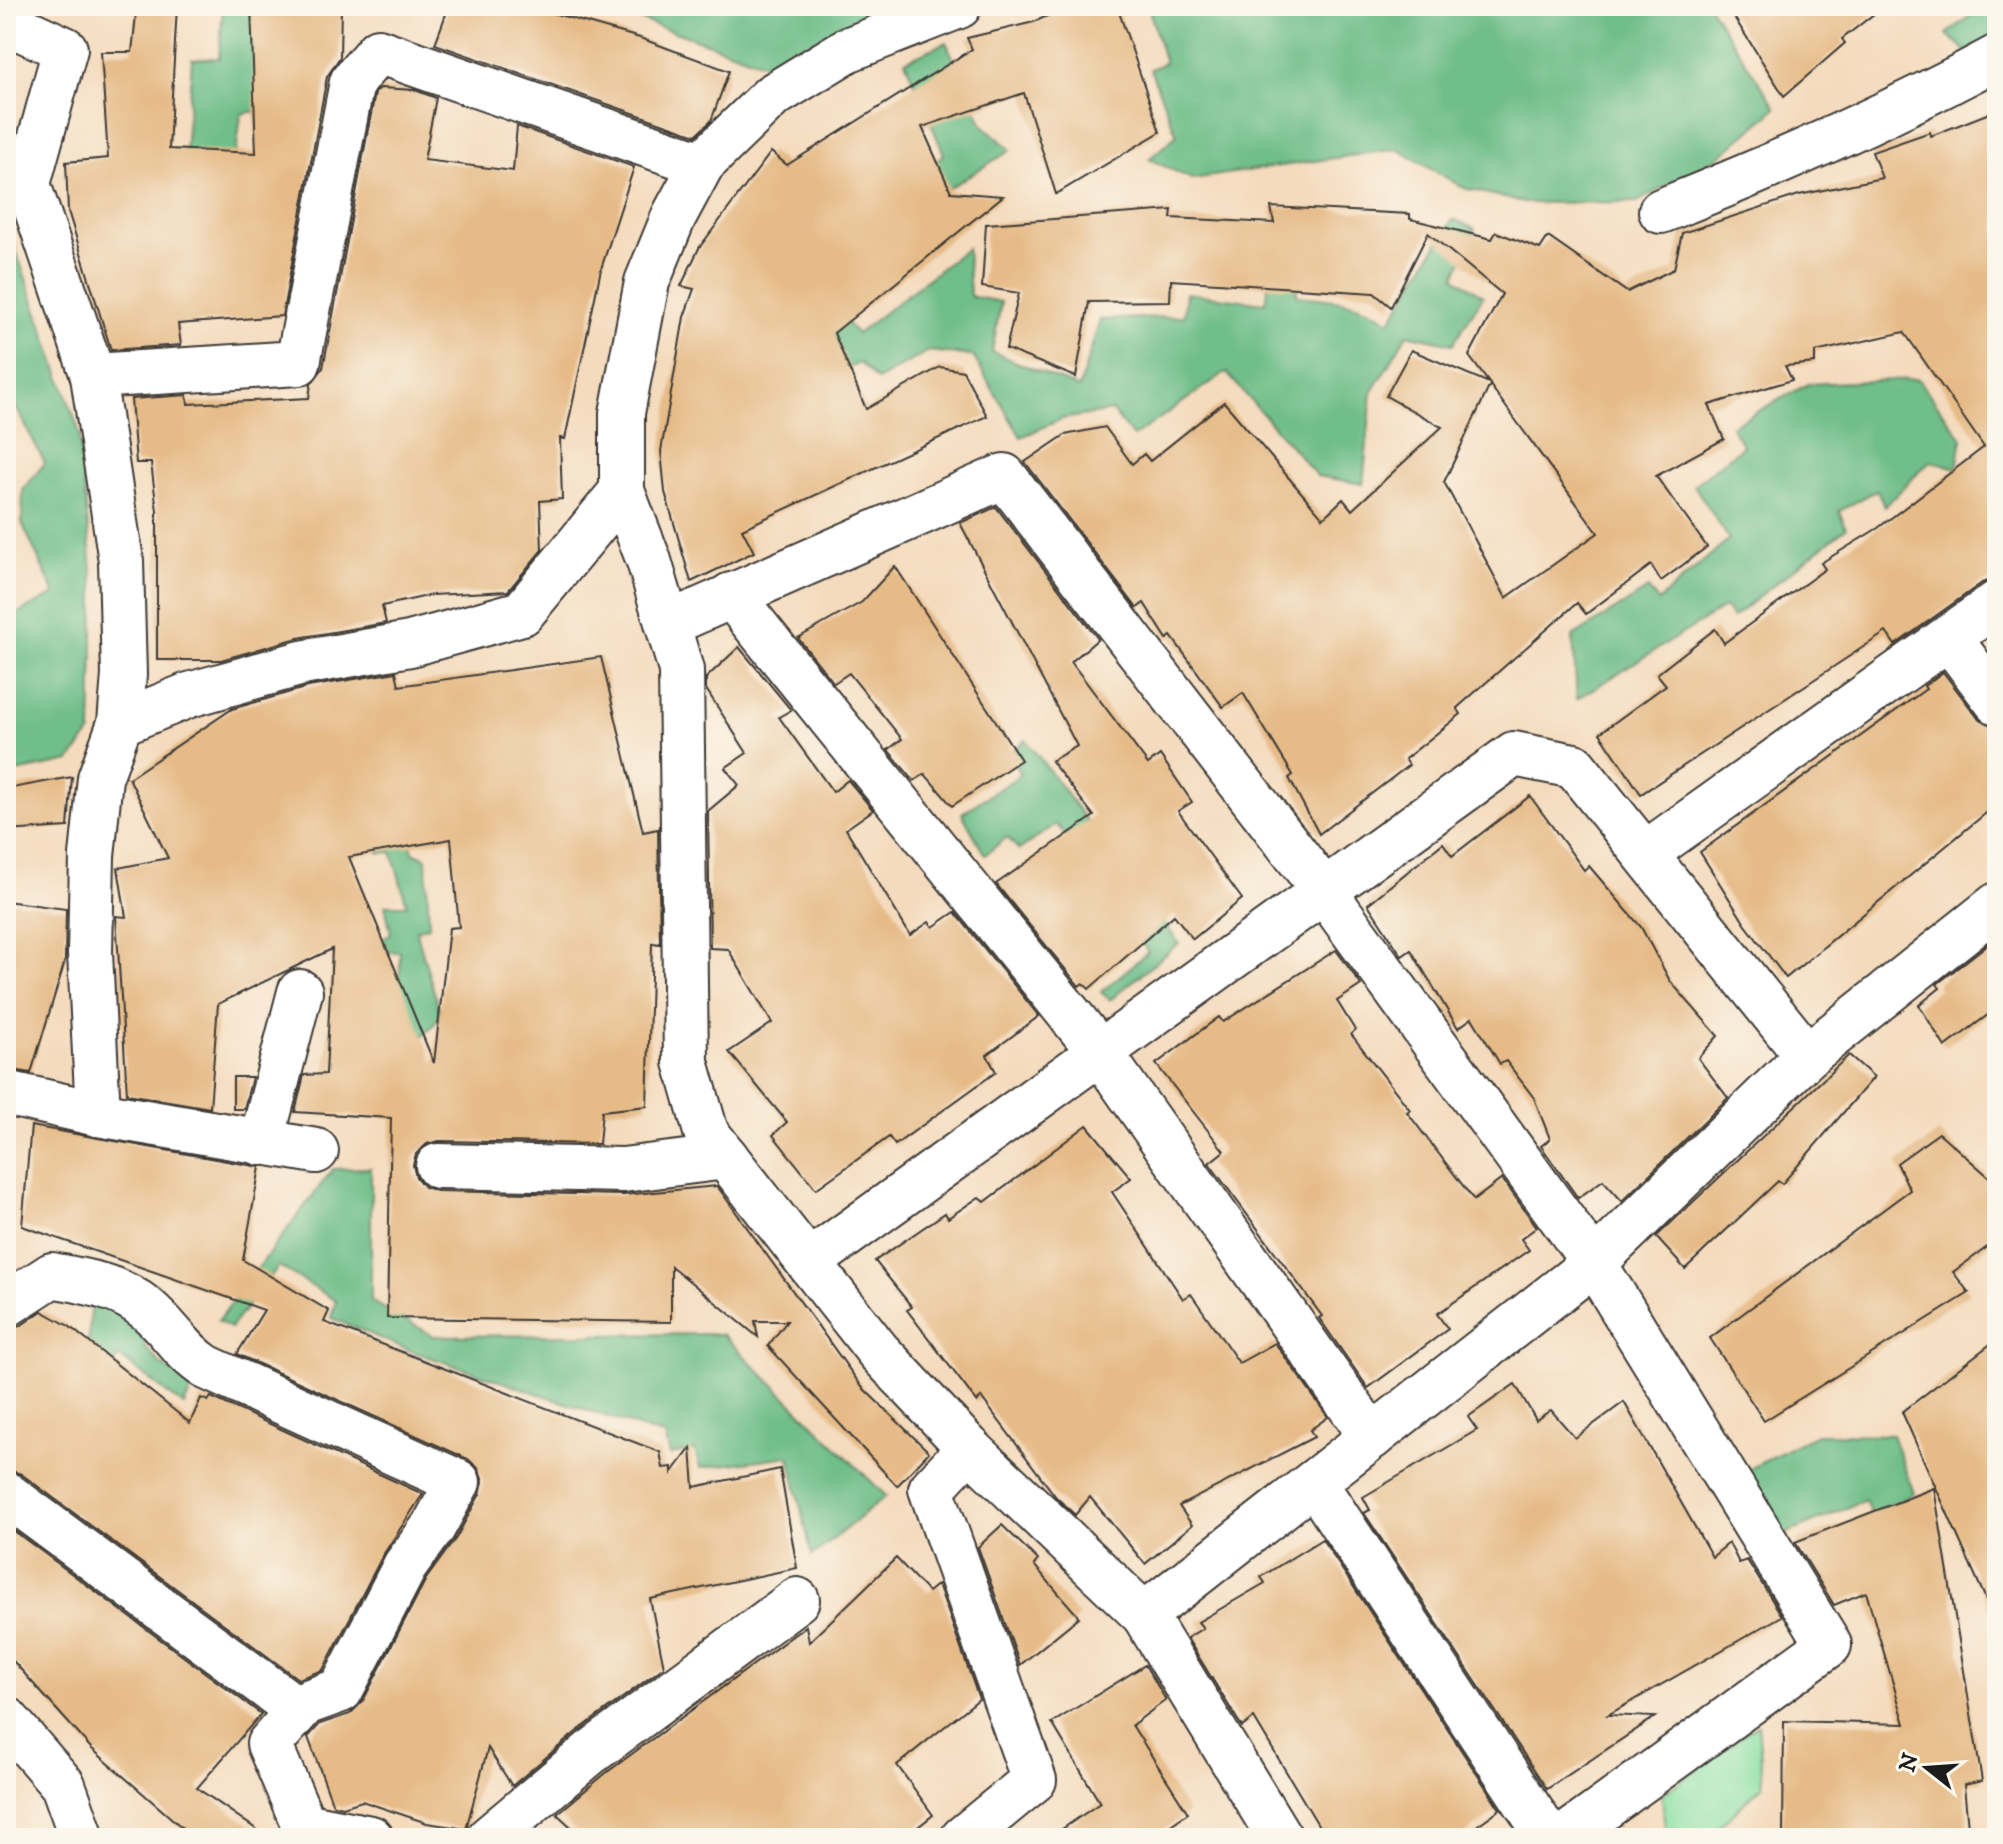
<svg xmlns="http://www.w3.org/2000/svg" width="2003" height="1844" font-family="'IM FELL DW Pica',serif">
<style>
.green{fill:#8ae0a3;stroke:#537e60;stroke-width:2}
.forest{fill:#6fbe89;stroke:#466d52;stroke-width:2}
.building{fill:#e6bb88;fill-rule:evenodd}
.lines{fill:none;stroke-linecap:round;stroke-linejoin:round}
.minor-casing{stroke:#3c3934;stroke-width:48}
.minor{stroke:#fff;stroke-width:44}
</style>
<rect width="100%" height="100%" fill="#fbf7ec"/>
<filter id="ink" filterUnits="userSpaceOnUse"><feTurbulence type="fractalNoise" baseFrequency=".0125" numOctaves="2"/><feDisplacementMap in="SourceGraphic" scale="16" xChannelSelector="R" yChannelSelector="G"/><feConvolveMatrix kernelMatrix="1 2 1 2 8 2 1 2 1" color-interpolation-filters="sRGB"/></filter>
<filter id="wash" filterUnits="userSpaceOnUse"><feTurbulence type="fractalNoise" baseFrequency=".006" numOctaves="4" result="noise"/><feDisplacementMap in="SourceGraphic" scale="32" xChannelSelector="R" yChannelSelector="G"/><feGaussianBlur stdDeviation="1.8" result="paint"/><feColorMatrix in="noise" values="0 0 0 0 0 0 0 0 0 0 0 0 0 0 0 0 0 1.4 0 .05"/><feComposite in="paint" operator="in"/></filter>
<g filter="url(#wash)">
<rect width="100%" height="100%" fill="#f4dbbe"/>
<polygon class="green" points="1758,1724 1763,1785 1707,1838 1666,1838 1662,1795"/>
<g class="forest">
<polygon points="223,6 259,6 257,111 241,114 235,161 179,238 192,59 219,58"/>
<polygon points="601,6 910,6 847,28 774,67"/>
<polygon points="1148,6 1709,6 1776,108 1720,156 1637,202 1525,203 1464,188 1397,149 1192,179 1149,159 1177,135 1150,69 1165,63"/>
<polygon points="1983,6 1997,6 1997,41 1970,55 1947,34"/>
<polygon points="946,42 983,125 1011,150 944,191 926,171 944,154 905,61"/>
<path d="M1453 219 1475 229 1455 277 1483 296 1453 344 1407 334 1372 393 1363 484 1317 476 1226 372 1133 437 1112 411 1062 419 1021 437 973 356 929 351 877 380 860 363 785 393 826 301 857 334 967 248 970 296 1001 302 992 352 1079 388 1100 320 1184 316 1186 293 1265 303 1276 245 1294 248 1297 296C1333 299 1360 301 1390 321Z"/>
<polygon points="6,222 79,431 94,593 91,732 70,761 6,774 6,619 55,594 22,523 23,490 45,463 6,388"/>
<polygon points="1918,379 1962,438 1957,468 1930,461 1884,507 1877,490 1839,511 1846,528 1732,618 1725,607 1577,699 1573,637 1648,589 1658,601 1729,539 1694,485 1743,446 1731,426 1808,384"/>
<polygon points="1026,740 1179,943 1110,1000 1101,992 1148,952 1131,927 1138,917 1056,824 1019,850 1007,837 985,855 962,813 1020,775 1010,753"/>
<polygon points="391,775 413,852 426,858 429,926 416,930 441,1016 399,1063 400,952 367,951 391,933 385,905 407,905 392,852 379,853 361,790"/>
<polygon points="371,1168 371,1301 434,1336 722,1334 886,1496 812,1556 789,1456 700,1468 695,1450 670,1455 665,1436 411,1351 331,1318 336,1301 279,1266 230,1328 218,1321 333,1169"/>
<polygon points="92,1292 145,1329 145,1347 162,1366 194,1383 184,1406 120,1357 25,1471 88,1346"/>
<polygon points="1816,1434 1892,1435 1914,1493 1872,1517 1865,1500 1779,1537 1742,1473"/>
</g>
<g id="blocks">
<g class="building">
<polygon points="137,6 177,6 169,149 256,153 251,6 341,6 340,57 327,77 282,316 178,324 181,345 111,350 68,211 66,162 108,158 101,52 132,52"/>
<polygon points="449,6 528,6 640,38 729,71 711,121 696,135 435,44"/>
<polygon points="1069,6 1117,6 1160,132 1056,194 1024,93 922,127 951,192 1003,196 834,333 866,409 940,367 963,371 987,416 742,529 754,552 691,582 665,492 661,451 684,317 694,289 681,286 699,248 771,152 787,165 972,49 967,38 1034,22"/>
<polygon points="1727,6 1884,6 1842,39 1845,43 1784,96"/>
<polygon points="380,88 415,90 436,98 424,160 513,171 517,126 634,167 601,269 565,439 560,438 562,499 540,501 542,550 508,591 432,595 382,606 386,623 298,638 221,660 157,660 157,511 151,463 136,463 131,399 187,395 188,404 309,398 311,384 323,368 375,93"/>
<path d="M1997 110V578L1982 583 1895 645 1886 632 1641 794 1600 733 1666 685 1657 674 1715 629 1724 643 1825 569 1821 563 1878 528 1984 447 1904 332 1815 352V363L1785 366 1792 380 1709 405 1724 439 1656 476 1707 547 1661 581 1651 565 1586 614 1577 603 1457 708 1461 714 1405 759 1409 765 1319 834 1289 778 1293 775 1243 693 1223 707 1171 636 1167 639 1144 603 1137 608 1025 462 1065 435 1105 427 1132 464 1144 454 1150 461 1224 402 1323 518 1343 499 1352 510 1442 427 1386 396 1411 350 1489 383 1469 356 1502 294 1428 233 1391 307 1374 293 1171 280 1170 301 1089 302 1076 377 1006 349 1019 293 982 287 986 224 1172 210 1171 218 1274 223 1271 207 1410 214V219L1492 239 1496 232 1540 249 1548 237 1627 292 1674 269 1682 233 1799 195 1882 178 1872 152 1930 132 1931 136ZM1490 385 1598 533 1506 598 1444 482Z"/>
<polygon points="996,507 1098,639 1071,662 1148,764 1160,755 1192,802 1178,811 1242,899 1193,939 1174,915 1089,989 1083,983 1079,986 996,884 1094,816 1051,761 1077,746 960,523"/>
<polygon points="895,566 1021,760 952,806 925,774 914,781 888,750 902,739 849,673 834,683 798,638 862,602"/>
<polygon points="739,647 791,710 779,717 833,792 848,780 873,810 846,829 910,935 929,922 933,927 955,912 1039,1016 987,1055 996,1072 895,1145 889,1137 816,1189 773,1135 787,1122 729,1052 772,1023 728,949 710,948 708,811 739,785 725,768 747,753 706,689 706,678"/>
<path d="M601 657 643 832 658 829 660 944 652 943 647 1106 602 1111 599 1144 439 1141 427 1144 416 1154 413 1165 416 1177 424 1187 437 1191 623 1195 717 1186 862 1387 929 1452 897 1486 768 1346 787 1321H755L758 1337 671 1266V1322L387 1318 391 1118 295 1112 304 1075 326 1074 332 949 218 1004 210 1108 127 1094 116 916 126 917 118 868 168 858 129 778 232 709 308 687 396 672 399 686ZM451 839 459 927 449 928 434 1063 349 857Z"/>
<polygon points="1943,672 1978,718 1997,726 1997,804 1786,978 1745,924 1700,852 1926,689 1924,686"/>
<polygon points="72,777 68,827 6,831 6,789"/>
<polygon points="1530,796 1584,870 1589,866 1641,927 1670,981 1718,1036 1698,1058 1728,1098 1622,1201 1603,1180 1578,1198 1541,1146 1550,1139 1534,1098 1506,1061 1500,1064 1472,1018 1458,1028 1411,950 1402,956 1368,904 1443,843 1452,856"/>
<polygon points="6,901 66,909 65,961 31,1073 6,1069"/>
<polygon points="1997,937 1997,1008 1945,1047 1919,1005 1940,988 1937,984"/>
<polygon points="1336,950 1361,985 1337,1001 1355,1030 1351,1034 1410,1110 1407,1112 1474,1200 1502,1179 1537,1227 1521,1239 1529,1250 1437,1314 1448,1329 1368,1388 1319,1318 1322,1316 1209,1163 1224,1151 1156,1064 1219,1017 1223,1022"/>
<polygon points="1849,1055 1874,1077 1782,1184 1778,1181 1685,1269 1656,1237"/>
<polygon points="233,1077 252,1077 244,1109 233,1109"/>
<polygon points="1087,1125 1131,1178 1112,1192 1183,1299 1191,1294 1239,1363 1275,1343 1328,1417 1310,1430 1314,1437 1179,1506 1192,1525 1145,1564 1090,1497 1075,1515 1056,1497 981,1397 977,1402 907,1310 912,1307 875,1261 945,1213 948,1218 979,1197 985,1202"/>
<polygon points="31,1126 260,1167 243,1260 329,1311 324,1322 660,1452 663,1468 672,1467 672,1473 691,1448 694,1487 780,1469 797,1568 650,1599 664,1667 575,1733 512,1786 488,1748 466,1829 427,1823 362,1801 343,1807 333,1805 308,1737 320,1724 350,1714 363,1701 426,1579 456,1538 480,1494 483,1482 479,1469 468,1459 237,1354 264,1310 22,1226"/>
<polygon points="1939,1133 1997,1184 1997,1240 1953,1272 1969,1293 1764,1421 1710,1338 1910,1190 1897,1163"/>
<polygon points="42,1311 69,1326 190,1423 201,1398 208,1401 211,1397 423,1494 383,1555 323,1670 298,1679 21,1474 6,1469 6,1330 20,1326"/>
<polygon points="1997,1339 1997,1624 1902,1412"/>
<polygon points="1515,1384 1536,1420 1551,1410 1575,1438 1624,1402 1712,1557 1729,1543 1739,1563 1747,1560 1782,1616 1608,1715 1655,1717 1547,1789 1364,1513 1370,1510 1363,1497 1477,1430 1468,1417"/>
<polygon points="1934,1488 1982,1781 1964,1785 1969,1838 1783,1835 1784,1721 1905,1724 1866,1592 1834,1605 1795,1542"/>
<polygon points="6,1525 261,1714 197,1788 269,1838 194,1838 91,1748 6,1653"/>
<polygon points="1002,1525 1038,1560 1034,1565 1079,1617 1020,1665 978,1547"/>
<polygon points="1322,1539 1500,1809 1460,1838 1326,1838 1254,1718 1242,1727 1187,1638 1203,1628 1198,1622 1265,1583 1261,1577"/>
<polygon points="896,1558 928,1592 938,1584 979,1699 897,1765 933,1815 904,1838 583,1838 557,1814 606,1773 806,1626 809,1642"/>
<polygon points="1145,1665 1166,1700 1132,1725 1188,1813 1152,1838 1049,1838 1100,1803 1052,1723"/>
</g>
</g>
</g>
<g filter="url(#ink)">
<use href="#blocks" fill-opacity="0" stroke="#3c3934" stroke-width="2"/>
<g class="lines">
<defs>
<g id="minor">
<polyline points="959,6 847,50 772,96 702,164 674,216 647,282 622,413 622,491 649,561 681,670 686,1062 706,1132 878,1351 969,1448 1144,1615 1280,1838"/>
<polyline points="6,22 65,49 28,184 93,376 121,561 124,675 120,723 100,778 92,856 90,953 98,1114"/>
<path d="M1661 211C1777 165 1888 116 1997 57"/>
<polyline points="93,376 298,363 352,82 378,51 702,164"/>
<polyline points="731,595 1100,1052 1372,1437"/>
<polyline points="668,624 1004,476 1324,891 1594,1263 1829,1645 1563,1838"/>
<polyline points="1949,638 1997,702"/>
<polyline points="120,723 189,695 302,663 410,644 522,613 622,491"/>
<polyline points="1646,853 1997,603"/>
<polyline points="6,1093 98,1114 316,1151"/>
<polyline points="261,1143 300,992"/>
<polyline points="438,1166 623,1170 726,1157"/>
<polyline points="809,1262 1514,754 1574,766 1807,1056"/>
<path d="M6 1305 52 1275C85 1281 121 1287 147 1309 169 1327 181 1351 206 1367L458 1482 434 1526 405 1566 341 1690 305 1703 269 1744 304 1825 371 1838"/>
<polyline points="1314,1482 1549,1838"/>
<polyline points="6,1494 298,1710"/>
<polyline points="1144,1615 1594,1263 1807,1056 1997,905"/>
<polyline points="6,1719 63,1785 82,1838"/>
<polyline points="489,1838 590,1753 797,1600"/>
<polyline points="963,1838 1034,1780 931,1489 969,1448"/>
</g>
</defs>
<use href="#minor" class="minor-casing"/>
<use href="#minor" class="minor"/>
</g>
</g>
<rect width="2003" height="1844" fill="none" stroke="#fbf7ec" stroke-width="32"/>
<g transform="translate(1927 1768) rotate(287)" stroke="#fbf7ec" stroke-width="6" paint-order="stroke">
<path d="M0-6L14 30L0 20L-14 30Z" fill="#1c1c1c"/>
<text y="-12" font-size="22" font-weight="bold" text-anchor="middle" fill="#1c1c1c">N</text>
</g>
</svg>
